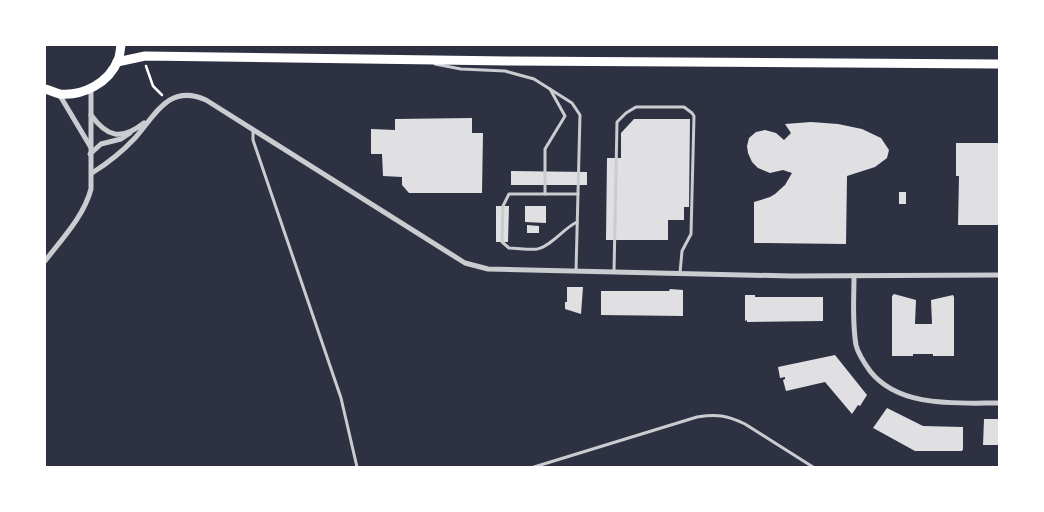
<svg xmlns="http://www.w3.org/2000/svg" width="1044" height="512" font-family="Signika,sans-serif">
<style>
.building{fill:#e0e0e3}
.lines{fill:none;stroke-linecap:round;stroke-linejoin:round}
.path{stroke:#fff;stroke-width:2.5}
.service{stroke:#caccd0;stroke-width:3}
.minor{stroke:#caccd0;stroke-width:5}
.primary{stroke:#fff;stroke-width:9}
</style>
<rect width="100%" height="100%" fill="#2d3142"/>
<g class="building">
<polygon points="472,118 472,133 483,133 482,193 409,193 402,185 402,177 383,176 382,154 371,154 371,129 395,130 395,119"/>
<polygon points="634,119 690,119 689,207 684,207 684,220 668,220 668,240 606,240 607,158 621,158 621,133"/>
<polygon points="811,122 838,124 862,129 881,138 889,150 887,158 875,167 847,176 846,244 754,243 754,202 770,197 775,194 785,185 792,173 783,170 770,173 758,168 752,162 748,153 747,146 749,138 756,132 765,130 776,133 784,140 791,133 785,124"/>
<polygon points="956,143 999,143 999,225 958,225 959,176 956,176"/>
<polygon points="511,171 587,172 587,185 511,185"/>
<rect x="899" y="192" width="7" height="12"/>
<polygon points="496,206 509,206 508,242 496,242"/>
<polygon points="525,206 546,206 546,223 525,222"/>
<polygon points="527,225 539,226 539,233 527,233"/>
<polygon points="567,287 583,287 581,314 565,309 565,302 567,302"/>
<polygon points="670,289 683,290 683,316 601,315 601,291 669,291"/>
<polygon points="894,294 916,300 915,324 932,324 931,300 953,295 954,297 954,356 933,356 933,354 913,354 913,356 892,356 892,296"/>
<polygon points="745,295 755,295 755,297 823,297 823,321 747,322 747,320 745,321"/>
<polygon points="835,355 867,395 860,406 858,405 852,414 825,382 786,391 783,380 785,379 785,377 780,378 778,367"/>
<polygon points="887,408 923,426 963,427 963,449 962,451 915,451 875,429 873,428"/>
<polygon points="984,419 999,419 999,445 983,445"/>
</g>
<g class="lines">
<polyline class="path" points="146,66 153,86 162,95"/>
<g class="service">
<polyline points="435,64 461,69 505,71 534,79 572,103 580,115 576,271"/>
<polyline points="550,89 565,116 545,149 545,194 578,194"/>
<polyline points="253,129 253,140 341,398 357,467"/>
<path d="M545 194H509L503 206 502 242 509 248C518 248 528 250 537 249 550 247 564 228 577 222"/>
<polyline points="614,272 617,122 626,113 636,107 684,107 692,113 694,116 691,234 682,251 680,273"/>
<path d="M534 467 697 417C717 414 726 415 745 424L813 467"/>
</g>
<g class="minor">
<polyline points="59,94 90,146"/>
<path d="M91 115C107 137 121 141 144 123"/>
<polyline points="90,154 101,144 121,139 130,133"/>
<path d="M92 173C108 163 122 152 135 138 155 116 168 83 206 100L465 263 488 269 791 276 999 275"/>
<path d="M45 261C62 239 84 216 91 189V88"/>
<path d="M854 276C854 299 852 322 856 345 858 354 865 364 870 371 899 408 956 403 999 403"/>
</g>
<g class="primary">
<polyline points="117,62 145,56 508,61 999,64"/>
<path d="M45 89C50 90 55 93 60 94 83 96 109 83 118 60 120 56 120 50 121 45"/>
</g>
</g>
<rect width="1044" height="512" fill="none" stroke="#ffffff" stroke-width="92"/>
</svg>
